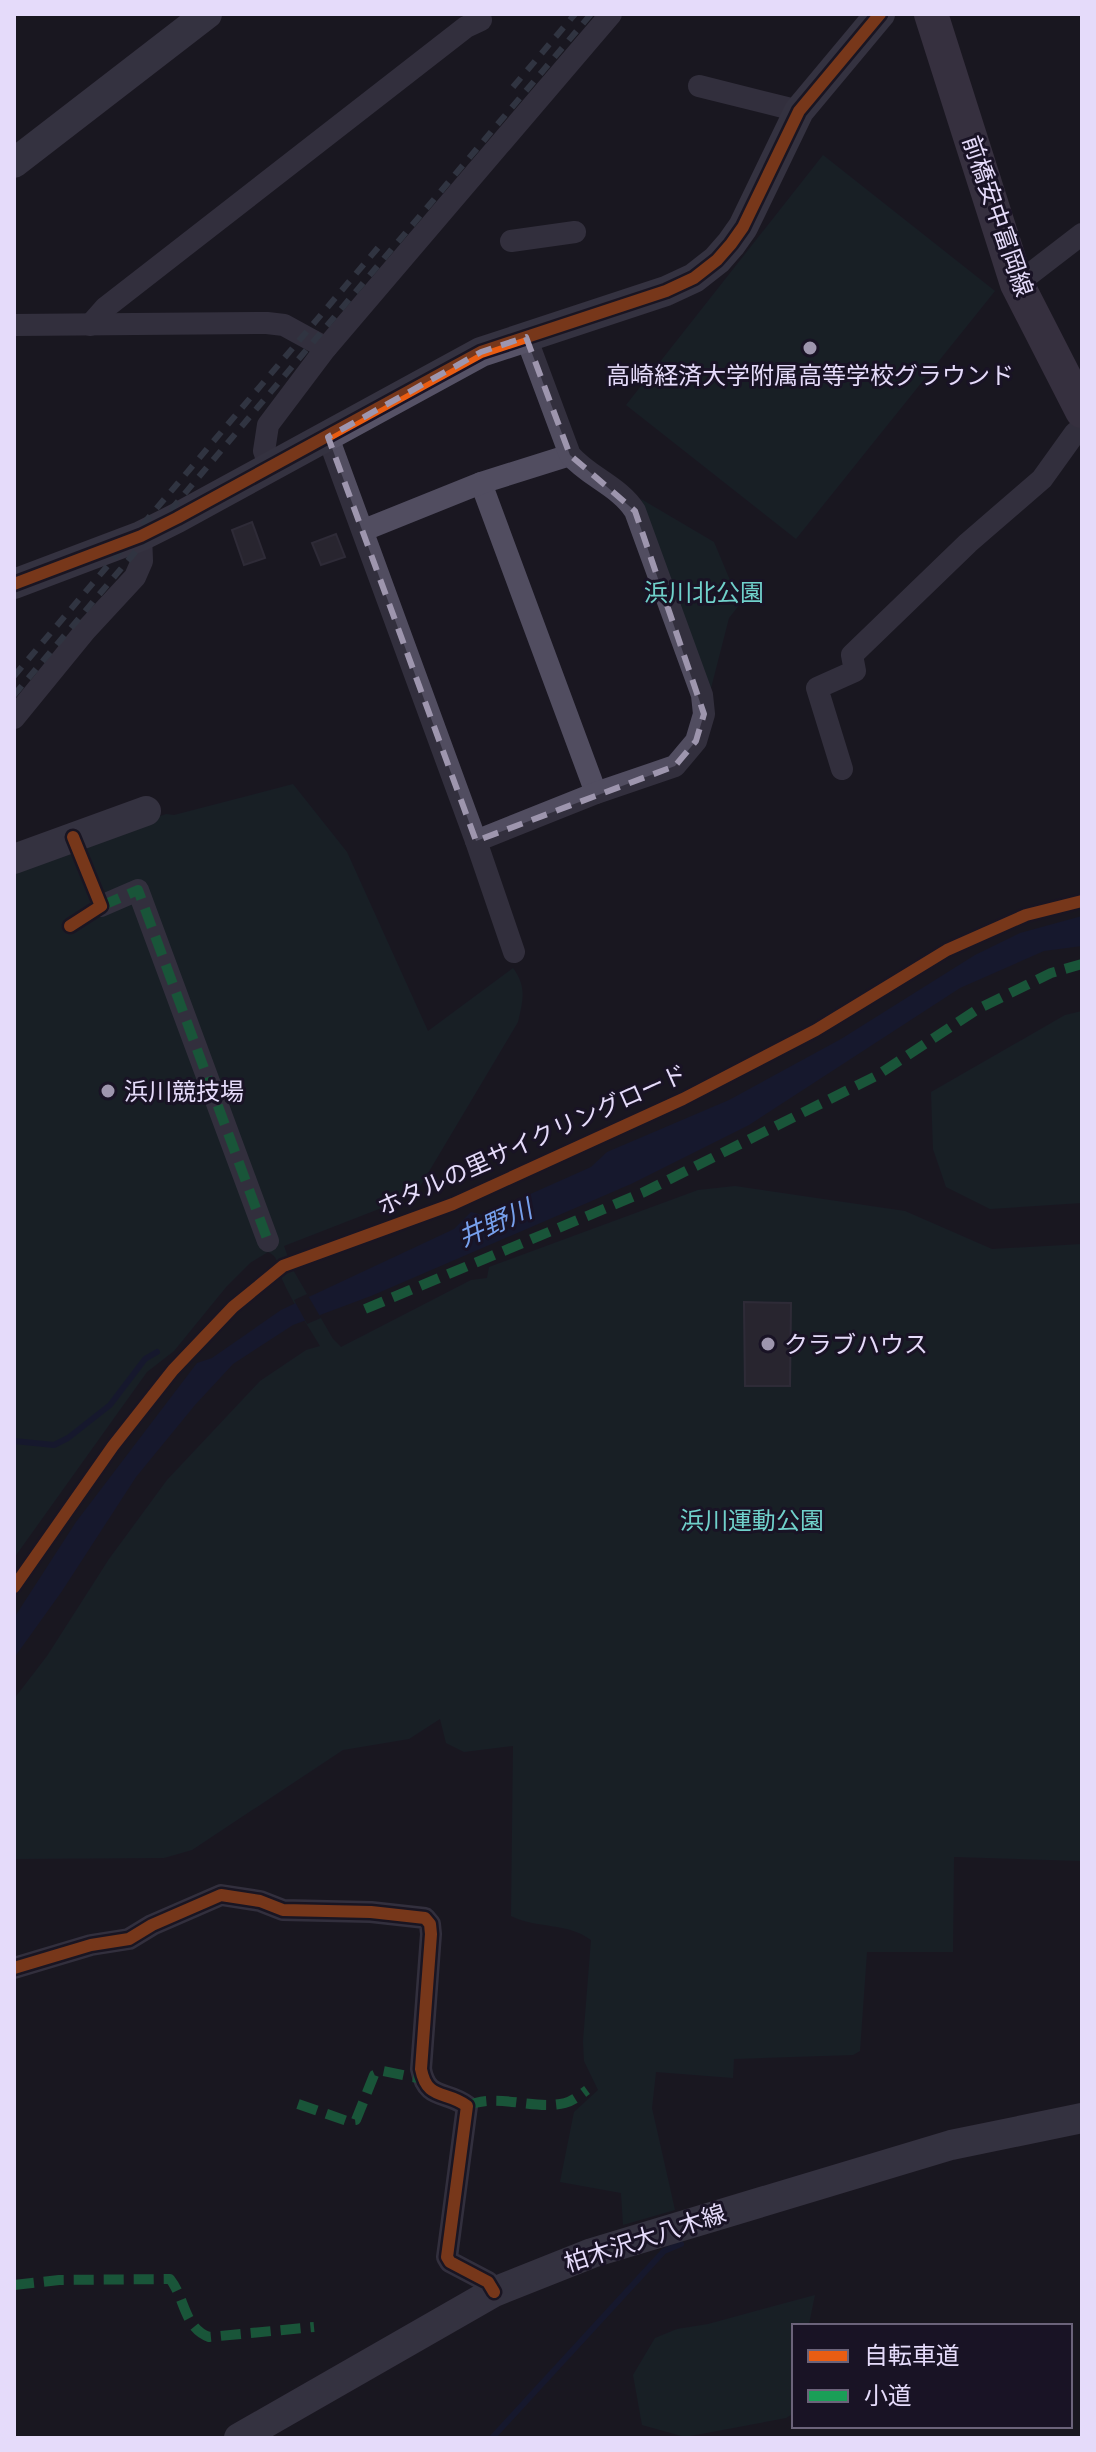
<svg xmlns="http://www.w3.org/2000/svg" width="1096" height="2452" font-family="Raleway,'Noto Sans JP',sans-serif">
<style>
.green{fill:#17282c}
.water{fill:#121a3c}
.pier{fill:#1a1721}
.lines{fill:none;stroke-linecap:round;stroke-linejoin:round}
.stream{stroke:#121a3c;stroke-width:6}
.building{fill:#3a3542;stroke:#484353;stroke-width:2}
.street{stroke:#514d60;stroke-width:22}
.secondary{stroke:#565266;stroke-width:30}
.primary{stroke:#5a4e64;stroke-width:34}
.rail{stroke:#4d5868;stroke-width:6;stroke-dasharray:12 10;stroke-linecap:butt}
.quiet{stroke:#1a9f57;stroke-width:10;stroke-dasharray:20 10;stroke-linecap:butt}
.cycleway-casing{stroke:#191325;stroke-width:17}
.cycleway{stroke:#e95d12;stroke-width:12}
.marked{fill:none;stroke:#9e96ae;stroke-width:6;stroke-dasharray:16 10;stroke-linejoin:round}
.poi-dot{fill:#9e96ae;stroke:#191325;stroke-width:3}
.labels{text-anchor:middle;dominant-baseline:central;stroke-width:6;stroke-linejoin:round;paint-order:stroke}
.street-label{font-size:24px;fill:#e5dbfa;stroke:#191325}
.poi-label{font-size:24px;fill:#e5dbfa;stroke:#191325;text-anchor:start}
.park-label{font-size:24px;fill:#70d1cb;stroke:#191325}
.water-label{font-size:26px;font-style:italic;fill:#77a0ed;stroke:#191325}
</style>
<rect width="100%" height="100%" fill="#1a1721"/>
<g class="green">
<polygon points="823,155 995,291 796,539 626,405"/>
<polygon points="641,499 714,542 740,604 729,618 709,696"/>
<path d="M293 784 347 852 428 1031 513 968C527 987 523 1000 518 1022L415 1195 284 1246 292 1268 333 1339 341 1347 471 1280 487 1278 489 1267 698 1190 735 1186 905 1211 992 1249 1082 1244V1861L954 1857 953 1952H867L860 2051 853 2055 734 2059 733 2078 656 2072 652 2108 675 2210 623 2225 621 2193 560 2182 574 2112 598 2090 584 2061 583 2041 591 1940C567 1922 537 1929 511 1916L513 1746 464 1752 446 1743 440 1719 409 1739 343 1750 192 1850 164 1858 14 1859V1699L47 1656 109 1559 167 1480 260 1381 306 1350 320 1346C307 1324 292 1302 282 1279 277 1268 280 1257 268 1252L250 1263 227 1286 174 1351 147 1372 14 1558V868L166 814 174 815Z"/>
<polygon points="1082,1011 1082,1203 990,1209 946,1187 933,1149 931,1092 1065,1015"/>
<polygon points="815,2295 809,2324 816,2326 794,2326 794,2413 786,2418 685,2437 642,2425 633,2375 655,2338 677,2329 708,2324"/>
</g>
<polygon class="water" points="1082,916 1082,946 1044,951 960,988 749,1125 631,1184 371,1296 293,1325 233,1364 195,1405 136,1477 62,1591 14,1658 14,1618 76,1522 197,1363 212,1358 281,1310 454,1229 471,1212 483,1215 591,1167 607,1152 729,1100 841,1039 975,955 1020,933"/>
<polygon class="pier" points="307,1294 321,1318 307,1324 294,1300"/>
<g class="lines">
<g class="stream">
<polyline points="14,1441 54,1445 68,1438 110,1405 145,1359 157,1352"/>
<polyline points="492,2438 664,2251 681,2244"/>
</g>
</g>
<g class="building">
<polygon points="252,522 265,558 244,565 232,530"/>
<polygon points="336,534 345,557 321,565 312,543"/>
<polygon points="744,1302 791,1303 790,1386 745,1386"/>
</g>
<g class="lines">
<g class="street">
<polyline points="699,86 799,111"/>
<polyline points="511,241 575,232"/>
<polyline points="1017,284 1082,234"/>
<polyline points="14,325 267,323 284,325 326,348"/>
<polyline points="90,325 105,308 466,27 481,20 479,14"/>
<polyline points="328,437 476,841 514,952"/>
<polyline points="270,467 264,451 268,425 326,348 611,14"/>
<polyline points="481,483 596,793"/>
<polyline points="364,530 481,483 570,455"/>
<polyline points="14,718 85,631 135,577 142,561 141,536"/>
<polyline points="842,769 817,688 855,671 852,655 968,543 1042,479 1075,433 1082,427"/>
<path d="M476 841 596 793 675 766 696 741 704 714 702 695 635 511C619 486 589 477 570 455L526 337"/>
<polyline points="101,906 138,890 268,1241"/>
<path d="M14 1968 91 1945 129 1939 152 1925 221 1895 260 1901 283 1910 371 1912 425 1918 430 1924 431 1934 421 2069C427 2101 446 2090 467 2106L447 2257 450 2262 488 2282 494 2292"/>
</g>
<g class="secondary">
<polyline points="14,163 207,14"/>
<polyline points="14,584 141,536 177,518 481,352 666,291 694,278 717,260 731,244 743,227 799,111 880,14"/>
<polyline points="14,859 146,811"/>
<polyline points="239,2438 494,2292 592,2253 951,2145 1082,2118"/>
</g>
<polyline class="primary" points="931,14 1017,284 1082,411"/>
<g class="rail">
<polyline points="513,87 575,14"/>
<polyline points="14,676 382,243"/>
<polyline points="14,695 591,14"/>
</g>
<g class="quiet">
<polyline points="101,906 138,890 268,1241"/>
<polyline points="365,1309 642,1193 876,1076 978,1009 1051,973 1082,964"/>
<polyline points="298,2104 347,2121 356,2120 374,2075 383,2071 423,2079"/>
<path d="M467 2106C498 2092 533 2111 565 2103 573 2101 580 2095 587 2090"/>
<path d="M14 2285 59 2280 170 2279C185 2298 184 2328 209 2337L314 2327"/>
</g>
<defs>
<g id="cycleway">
<polyline points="14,584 141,536 177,518 481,352 666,291 694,278 717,260 731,244 743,227 799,111 880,14"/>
<polyline points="70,926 101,906 73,837"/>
<polyline points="14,1587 113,1446 173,1370 233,1307 283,1266 453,1204 683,1099 816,1030 947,950 1026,915 1082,901"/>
<path d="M14 1968 91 1945 129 1939 152 1925 221 1895 260 1901 283 1910 371 1912 425 1918 430 1924 431 1934 421 2069C427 2101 446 2090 467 2106L447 2257 450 2262 488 2282 494 2292"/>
</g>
</defs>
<use href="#cycleway" class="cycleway-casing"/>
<use href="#cycleway" class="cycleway"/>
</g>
<path d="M0 0H1096V2452H0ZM526 337 570 455 635 511 704 714 696 741 675 766 476 841 328 437 481 352Z" fill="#1a1721" fill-opacity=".55" fill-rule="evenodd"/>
<path class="marked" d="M526 337 570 455 635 511 704 714 696 741 675 766 476 841 328 437 481 352Z"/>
<g class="poi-dot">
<circle cx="810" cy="348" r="8"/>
<circle cx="108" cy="1091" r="8"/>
<circle cx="768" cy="1344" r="8"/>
</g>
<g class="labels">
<g class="street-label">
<text transform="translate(998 216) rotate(71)">前橋安中富岡線</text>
<text transform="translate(532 1140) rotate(-24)">ホタルの里サイクリングロード</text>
<text transform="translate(645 2238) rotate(-18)">柏木沢大八木線</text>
</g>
<g class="poi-label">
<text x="810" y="375" text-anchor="middle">高崎経済大学附属高等学校グラウンド</text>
<text x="124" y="1091">浜川競技場</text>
<text x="784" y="1344">クラブハウス</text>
</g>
<g class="park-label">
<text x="704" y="592">浜川北公園</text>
<text x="752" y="1520">浜川運動公園</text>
</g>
<g class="water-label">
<text transform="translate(495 1223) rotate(-24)">井野川</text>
</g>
</g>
<rect width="1096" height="2452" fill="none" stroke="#e5dbfa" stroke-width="32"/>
<rect x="792" y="2324" width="280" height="104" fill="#191325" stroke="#6b637a" stroke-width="2"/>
<rect x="808" y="2350" width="40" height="12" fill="#e95d12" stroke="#6b637a" stroke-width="2"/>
<text x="864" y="2364" font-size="24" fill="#e5dbfa">自転車道</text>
<rect x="808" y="2390" width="40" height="12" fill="#1a9f57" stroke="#6b637a" stroke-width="2"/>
<text x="864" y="2404" font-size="24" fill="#e5dbfa">小道</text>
</svg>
